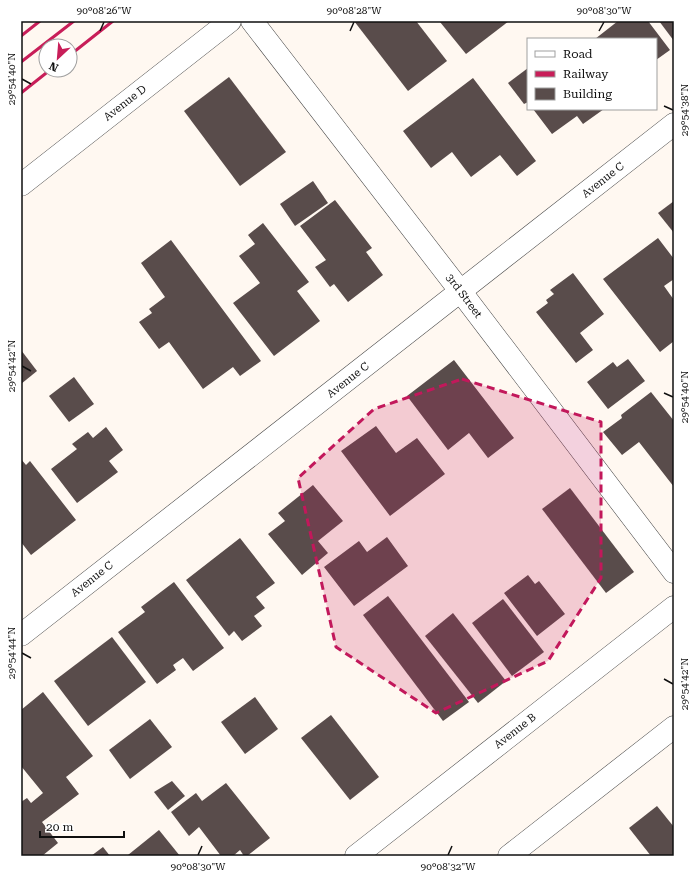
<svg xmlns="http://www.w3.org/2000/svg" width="695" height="877" font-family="'Roboto Serif',serif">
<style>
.building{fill:#594c4b}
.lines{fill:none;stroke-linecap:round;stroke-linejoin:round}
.street-casing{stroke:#424242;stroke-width:23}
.street{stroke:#fff;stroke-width:22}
.rail{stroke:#c81e59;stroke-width:3}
.marked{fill:#c2185b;fill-opacity:0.2;stroke:#c2185b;stroke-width:3;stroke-dasharray:8 5;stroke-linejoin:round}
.ticks{fill:none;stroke:#0f0f0f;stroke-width:1.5}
.labels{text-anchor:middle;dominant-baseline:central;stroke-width:4;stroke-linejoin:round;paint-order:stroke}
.street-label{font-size:11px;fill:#0f0f0f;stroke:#fff}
.neatline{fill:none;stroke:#0f0f0f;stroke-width:1.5}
.ticks-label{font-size:10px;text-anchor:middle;fill:#0f0f0f}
</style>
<rect width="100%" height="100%" fill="#fff8f1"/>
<g class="building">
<polygon points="354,21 416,21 447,61 408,91"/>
<polygon points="441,21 509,21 466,54 440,22"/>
<polygon points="618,21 648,21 670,50 656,60 656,39 595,39"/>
<polygon points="659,21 674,21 674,41"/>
<polygon points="528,68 528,102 524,104 508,83"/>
<polygon points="229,77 286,152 240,186 184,111"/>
<polygon points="473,78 536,161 517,176 500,155 471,177 452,152 431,168 403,131"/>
<polygon points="533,109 604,109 583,124 577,116 552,134"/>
<polygon points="313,181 328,203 295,226 280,204"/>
<polygon points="335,200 372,248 366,252 383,275 348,302 334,284 330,287 315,267 326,260 300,226"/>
<polygon points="674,201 674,233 658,213"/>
<polygon points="263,223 309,282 297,291 320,321 274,356 233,303 260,283 239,256 255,244 248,235"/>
<polygon points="658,238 674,259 674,279 664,286 674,300 674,341 660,352 603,279"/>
<polygon points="171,240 261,361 240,376 233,367 203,389 169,342 159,349 139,322 152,313 149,309 165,297 141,263"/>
<polygon points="573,273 604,314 580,333 593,350 576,363 536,312 548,303 546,300 554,294 550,290"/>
<polygon points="21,350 37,371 21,384"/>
<polygon points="628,359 645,381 608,409 587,382 613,362 617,367"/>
<polygon points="454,360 514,438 488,458 469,433 448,450 407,396"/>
<polygon points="74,377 94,404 69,422 49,396"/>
<polygon points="651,392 674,421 674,487 639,442 622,455 603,432 622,418 621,415"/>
<polygon points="376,426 396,453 417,438 445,474 390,516 341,451"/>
<polygon points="106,427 123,450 109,461 118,472 77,503 51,469 77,449 72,444 88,432 93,438"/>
<polygon points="21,459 26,465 30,461 76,520 31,555 21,542"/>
<polygon points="313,485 343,521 318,541 328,553 302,575 268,534 285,521 278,513"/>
<polygon points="570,488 634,572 606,593 542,509"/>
<polygon points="387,537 408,566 354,606 324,567 359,541 367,552"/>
<polygon points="240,538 275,583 256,597 265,608 254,616 262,626 242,641 234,631 229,636 186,580"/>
<polygon points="528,575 535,584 539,581 565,614 537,636 504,593"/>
<polygon points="174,582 224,648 193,671 183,658 173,665 176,670 157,684 118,632 145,612 141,607"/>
<polygon points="388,596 469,702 443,721 363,615"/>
<polygon points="503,599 544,652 512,676 472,623"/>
<polygon points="453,613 506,681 478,703 425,636"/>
<polygon points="112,637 146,682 88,726 54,681"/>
<polygon points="43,692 93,756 66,777 79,794 42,822 58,843 42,856 21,856 21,802 27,798 31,803 43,793 21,766 21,710"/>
<polygon points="255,697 278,729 245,754 221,722"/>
<polygon points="331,715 379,777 350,800 301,738"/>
<polygon points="150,719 172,747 130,779 109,750"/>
<polygon points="172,781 185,796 168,810 154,792"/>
<polygon points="226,783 270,838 247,856 244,856 240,850 233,856 221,856 199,827 189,836 171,812 196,793 202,801"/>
<polygon points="657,806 674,827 674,856 651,856 629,828"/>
<polygon points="159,830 180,856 129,856 128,855"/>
<polygon points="103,847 110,856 91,856"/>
</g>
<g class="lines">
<defs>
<g id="street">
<polyline points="252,21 461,292 674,572"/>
<polyline points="21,185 230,21"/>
<polyline points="21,635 674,124"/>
<polyline points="356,856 674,607"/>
<polyline points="509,856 674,727"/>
</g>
</defs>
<use href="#street" class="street-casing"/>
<use href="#street" class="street"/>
<g class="rail">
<polyline points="21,36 40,21"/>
<polyline points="70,55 113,21"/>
<polyline points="21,62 74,21"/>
<polyline points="21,93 50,70"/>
</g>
</g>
<path class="marked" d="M462 379 601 422V578L548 661 436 713 336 647 298 478 374 409Z"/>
<path class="ticks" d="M100 31 104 22M350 31 354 22M599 31 604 22M22 79 31 84M664 106 673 110M22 366 31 371M664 393 673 397M22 653 31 658M664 679 673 684M198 855 202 846M448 855 452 846"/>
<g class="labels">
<g class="street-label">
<text transform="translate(125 103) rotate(-38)">Avenue D</text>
<text transform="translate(603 180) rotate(-38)">Avenue C</text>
<text transform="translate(464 296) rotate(53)">3rd Street</text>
<text transform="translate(348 380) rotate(-38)">Avenue C</text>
<text transform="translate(92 579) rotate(-38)">Avenue C</text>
<text transform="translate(515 731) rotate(-38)">Avenue B</text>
</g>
</g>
<rect width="695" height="877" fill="none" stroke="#ffffff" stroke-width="44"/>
<rect x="527" y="38" width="130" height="72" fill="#ffffff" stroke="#9f9f9f"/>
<rect x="535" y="51" width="20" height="6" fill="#ffffff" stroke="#9f9f9f"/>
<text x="563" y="58" font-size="12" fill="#0f0f0f">Road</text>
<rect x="535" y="71" width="20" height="6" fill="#c81e59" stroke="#9f9f9f"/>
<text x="563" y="78" font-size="12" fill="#0f0f0f">Railway</text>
<rect x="535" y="88" width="20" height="12" fill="#594c4b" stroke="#9f9f9f"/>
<text x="563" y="98" font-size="12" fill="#0f0f0f">Building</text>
<g transform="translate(58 58) rotate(206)"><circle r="19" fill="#ffffff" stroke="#9f9f9f"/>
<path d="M0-3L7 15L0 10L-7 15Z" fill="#c81e59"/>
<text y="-6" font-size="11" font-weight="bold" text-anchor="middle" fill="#0f0f0f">N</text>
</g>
<path d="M40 831v6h84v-6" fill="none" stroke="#0f0f0f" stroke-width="2"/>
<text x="46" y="831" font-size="12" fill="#0f0f0f" stroke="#ffffff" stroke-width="3" paint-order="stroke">20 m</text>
<rect x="22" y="22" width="651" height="833" class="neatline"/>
<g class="ticks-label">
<text x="104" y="14">90°08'26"W</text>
<text x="354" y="14">90°08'28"W</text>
<text x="604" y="14">90°08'30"W</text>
<text transform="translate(11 79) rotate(-90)" y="4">29°54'40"N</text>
<text transform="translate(684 110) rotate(-90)" y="4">29°54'38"N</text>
<text transform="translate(11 366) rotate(-90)" y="4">29°54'42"N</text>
<text transform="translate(684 397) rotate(-90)" y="4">29°54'40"N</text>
<text transform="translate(11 653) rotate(-90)" y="4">29°54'44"N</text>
<text transform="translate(684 684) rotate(-90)" y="4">29°54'42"N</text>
<text x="198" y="870">90°08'30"W</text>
<text x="448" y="870">90°08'32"W</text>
</g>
</svg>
